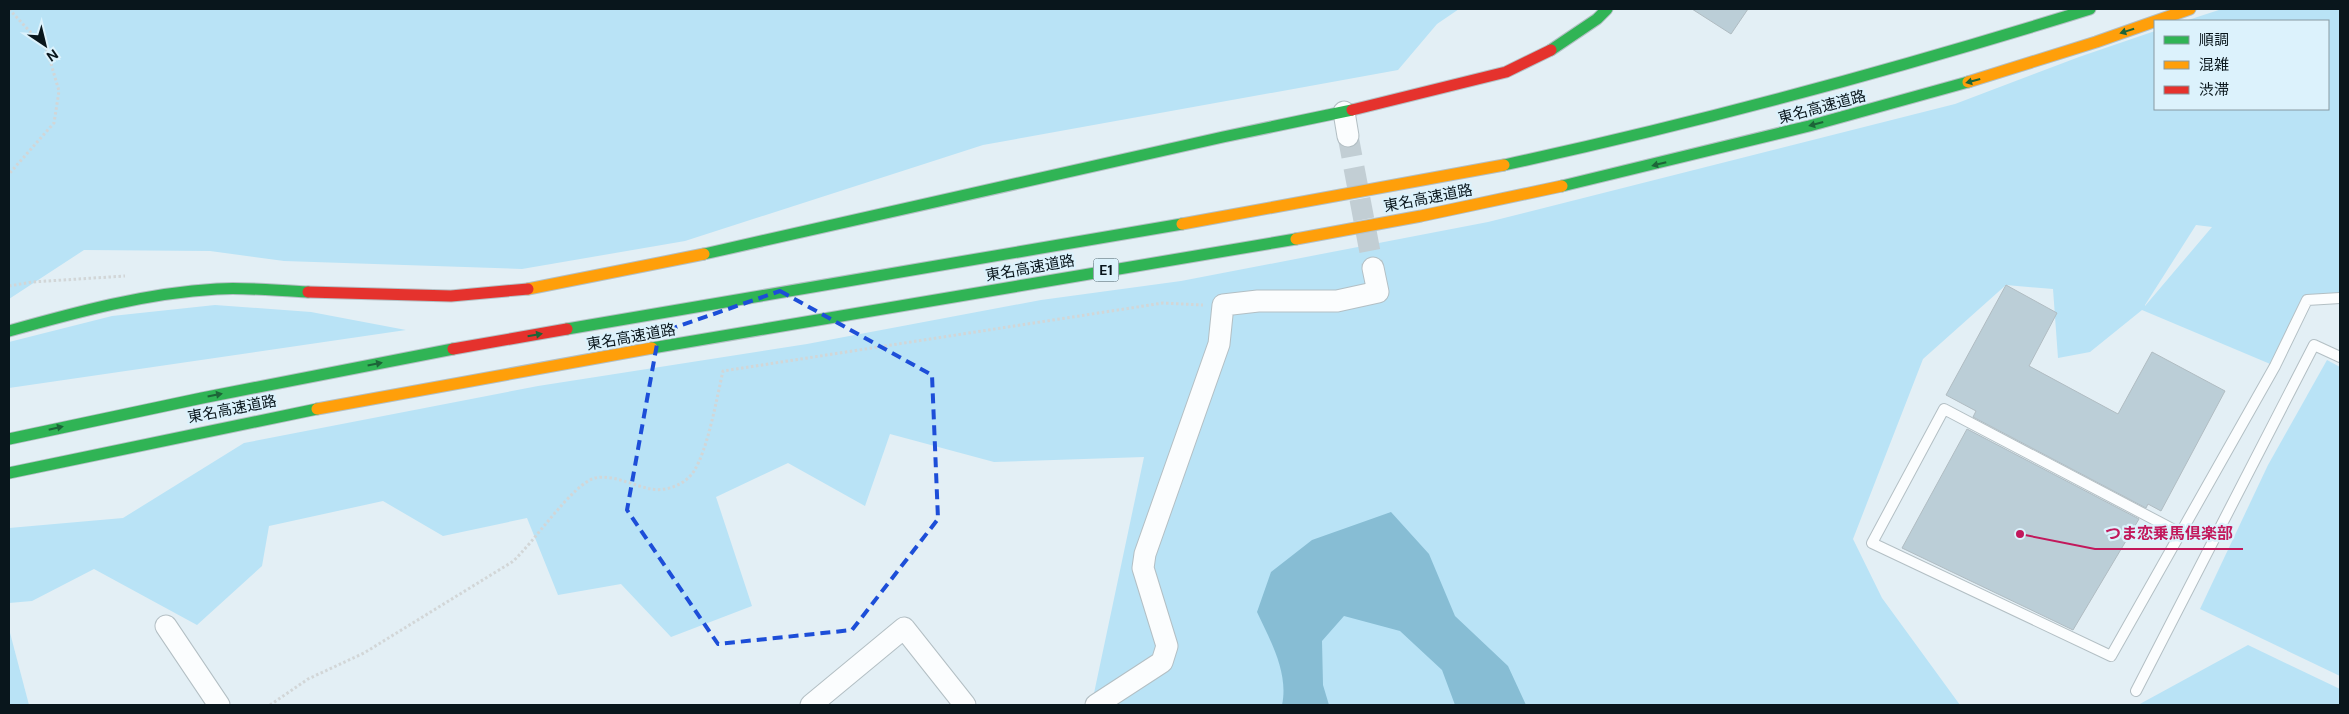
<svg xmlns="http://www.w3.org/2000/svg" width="2349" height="714" font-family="'DM Sans','Noto Sans JP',sans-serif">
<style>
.green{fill:#b9e3f6;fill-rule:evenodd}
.water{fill:#87bdd4}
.building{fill:#bbced7;stroke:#b0bcc2}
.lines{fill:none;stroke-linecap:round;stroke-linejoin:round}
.street-tunnel{stroke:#c2ced4;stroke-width:21;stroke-dasharray:21 11;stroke-linecap:butt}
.lane-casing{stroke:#b3bfc4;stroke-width:12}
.street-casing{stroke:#b3bfc4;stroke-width:23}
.fast-casing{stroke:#b3bfc4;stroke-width:13}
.slow-casing{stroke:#b3bfc4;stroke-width:13}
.jam-casing{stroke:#b3bfc4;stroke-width:13}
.path{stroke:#d2d6d7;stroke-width:3;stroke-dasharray:2.5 2.5;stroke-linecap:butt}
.lane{stroke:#fbfdfe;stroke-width:10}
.street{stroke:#fbfdfe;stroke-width:21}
.fast{stroke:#30b455;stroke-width:11}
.slow{stroke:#ff9f0a;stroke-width:11}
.jam{stroke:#e5322d;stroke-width:11}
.oneway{fill:#1c6538}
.marked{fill:none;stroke:#1d4ed8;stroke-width:4;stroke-dasharray:10 6;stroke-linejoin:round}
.labels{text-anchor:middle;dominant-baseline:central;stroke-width:4.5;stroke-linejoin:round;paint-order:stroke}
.shield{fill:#dcf2fc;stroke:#48585f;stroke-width:1}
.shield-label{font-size:14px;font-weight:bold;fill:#09161c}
.street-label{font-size:15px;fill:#09161c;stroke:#dcf2fc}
.leader{fill:none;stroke:#c2185b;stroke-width:2}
.callout-dot{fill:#c2185b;stroke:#dcf2fc;stroke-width:2}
.callout-label{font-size:16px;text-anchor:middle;font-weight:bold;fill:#c2185b;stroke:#dcf2fc;stroke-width:4.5;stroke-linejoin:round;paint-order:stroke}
</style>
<rect width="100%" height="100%" fill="#e3eff5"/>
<g class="green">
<polygon points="9,9 1459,9 1437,24 1398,70 983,145 685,241 522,269 284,261 210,251 84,250 9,299"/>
<path d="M2222 9H2340V298L2307 300 2275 366 2142 310 2090 352 2058 358 2053 289 2006 285 1923 359 1853 539 1882 598 1960 705H1096L1093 698 1144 457 994 462 890 434 865 506 788 463 716 497 752 606 671 637 621 584 558 595 527 518 443 536 383 501 269 526 262 566 197 625 94 569 32 601 9 603V528L123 518 244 443 538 386 807 344 1041 300 1181 281 1488 222 1955 104 2079 57 2155 31V109H2328V21H2185ZM2196 225 2212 227 2145 306V305Z"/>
<polygon points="215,305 311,312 406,330 9,388 9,342 112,316"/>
<polygon points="2327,360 2340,367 2340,676 2200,609 2268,465"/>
<polygon points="9,629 29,705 9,705"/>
<polygon points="2248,645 2340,689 2340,705 2138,705"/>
</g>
<path class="water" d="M1391 512 1429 554 1455 616 1508 666 1526 705H1455L1442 670 1400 631 1344 616 1322 641 1323 685 1329 705H1282C1289 673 1270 640 1257 612L1271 572 1312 540Z"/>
<g class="building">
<polygon points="1692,9 1748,9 1731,34"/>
<polygon points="2006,285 2057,313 2029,366 2118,414 2152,352 2225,391 2161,511 2148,504 2146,508 1973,417 1976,411 1946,395"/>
<polygon points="1967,429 2139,519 2073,630 1902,548"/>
</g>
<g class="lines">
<polyline class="street-tunnel" points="1348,136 1373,268"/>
<defs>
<g id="lane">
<polyline points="2180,533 1944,409 1872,543 2111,656 2275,366 2307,300 2340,298"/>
<polyline points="2136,691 2314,345 2340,357"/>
</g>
<g id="street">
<polyline points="1344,112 1348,136"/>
<polyline points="166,626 219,705"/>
<polyline points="811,705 904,628 965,705"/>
<polyline points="1096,705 1162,662 1167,646 1143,568 1145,554 1219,344 1223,305 1258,301 1337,301 1378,292 1373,268"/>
</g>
<g id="fast">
<polyline points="1551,50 1597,19 1607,9"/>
<path d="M1504 165C1702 122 1897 69 2090 9"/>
<polyline points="1562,186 1809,126 1968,82"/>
<polyline points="704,254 1223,137 1352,110"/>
<polyline points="567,329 1182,224"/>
<path d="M9 331C77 312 146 293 217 289 247 287 278 291 308 292"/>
<polyline points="652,348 1296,239"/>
<polyline points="9,439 202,398 453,349"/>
<polyline points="9,473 317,409"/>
</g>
<g id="slow">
<polyline points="1968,82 2096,42 2190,9"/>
<polyline points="1182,224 1504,165"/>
<polyline points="1296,239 1421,216 1562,186"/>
<polyline points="528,289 704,254"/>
<polyline points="317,409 652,348"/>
</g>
<g id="jam">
<polyline points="1352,110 1506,72 1551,50"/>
<polyline points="308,292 451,296 528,289"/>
<polyline points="453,349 567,329"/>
</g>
</defs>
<use href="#lane" class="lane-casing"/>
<use href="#street" class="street-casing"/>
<use href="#fast" class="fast-casing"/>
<use href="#slow" class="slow-casing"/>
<use href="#jam" class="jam-casing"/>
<g class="path">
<polyline points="9,9 47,50 59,91 54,123 9,174"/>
<polyline points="9,286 32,282 125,276"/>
<path d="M270 705 308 679 364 653 512 562C533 544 572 484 595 478 613 474 634 486 651 489 667 492 686 484 694 471 708 449 717 397 723 371L1163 303 1203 305"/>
</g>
<use href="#lane" class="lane"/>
<use href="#street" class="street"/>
<use href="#fast" class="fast"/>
<use href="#slow" class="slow"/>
<use href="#jam" class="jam"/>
</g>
<defs><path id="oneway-solid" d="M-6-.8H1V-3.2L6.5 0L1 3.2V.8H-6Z" transform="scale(1.25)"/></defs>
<g class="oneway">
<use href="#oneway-solid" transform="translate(2127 31) rotate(162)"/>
<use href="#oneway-solid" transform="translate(1973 81) rotate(165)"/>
<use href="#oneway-solid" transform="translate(1816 124) rotate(165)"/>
<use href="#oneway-solid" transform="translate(1659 164) rotate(166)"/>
<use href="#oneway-solid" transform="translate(535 335) rotate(-10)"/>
<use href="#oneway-solid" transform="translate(375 364) rotate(-11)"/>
<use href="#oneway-solid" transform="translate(215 395) rotate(-11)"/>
<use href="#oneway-solid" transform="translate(56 428) rotate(-13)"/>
</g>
<path class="marked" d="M780 291 932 375 938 519 852 630 718 644 627 510 659 333Z"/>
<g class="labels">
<rect class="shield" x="1093.5" y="258.5" width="25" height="23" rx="4"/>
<g class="shield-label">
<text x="1106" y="270">E1</text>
</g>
<g class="street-label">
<text transform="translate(1822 107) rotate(-15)">東名高速道路</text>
<text transform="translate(1428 198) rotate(-11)">東名高速道路</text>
<text transform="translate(1030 268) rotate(-10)">東名高速道路</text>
<text transform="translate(631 337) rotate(-10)">東名高速道路</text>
<text transform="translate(232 409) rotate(-11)">東名高速道路</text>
</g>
</g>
<path class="leader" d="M2020 534L2095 549H2243"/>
<circle class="callout-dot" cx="2020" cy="534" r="5"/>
<g class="callout-label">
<text x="2169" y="539">つま恋乗馬倶楽部</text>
</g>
<rect width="2349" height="714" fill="none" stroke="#09161c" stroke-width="20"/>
<rect x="2154" y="20" width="175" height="90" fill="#dcf2fc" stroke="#889aa2"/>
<rect x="2164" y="36" width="25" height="8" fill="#30b455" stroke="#889aa2"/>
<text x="2199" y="45" font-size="15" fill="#09161c">順調</text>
<rect x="2164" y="61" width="25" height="8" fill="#ff9f0a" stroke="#889aa2"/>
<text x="2199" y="70" font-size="15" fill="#09161c">混雑</text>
<rect x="2164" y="86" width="25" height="8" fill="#e5322d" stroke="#889aa2"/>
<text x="2199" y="95" font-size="15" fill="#09161c">渋滞</text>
<g transform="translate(45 45) rotate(145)" stroke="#dcf2fc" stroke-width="4" paint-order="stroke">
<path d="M0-4L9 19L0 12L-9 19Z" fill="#09161c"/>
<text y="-8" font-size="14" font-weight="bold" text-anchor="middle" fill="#09161c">N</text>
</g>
</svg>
